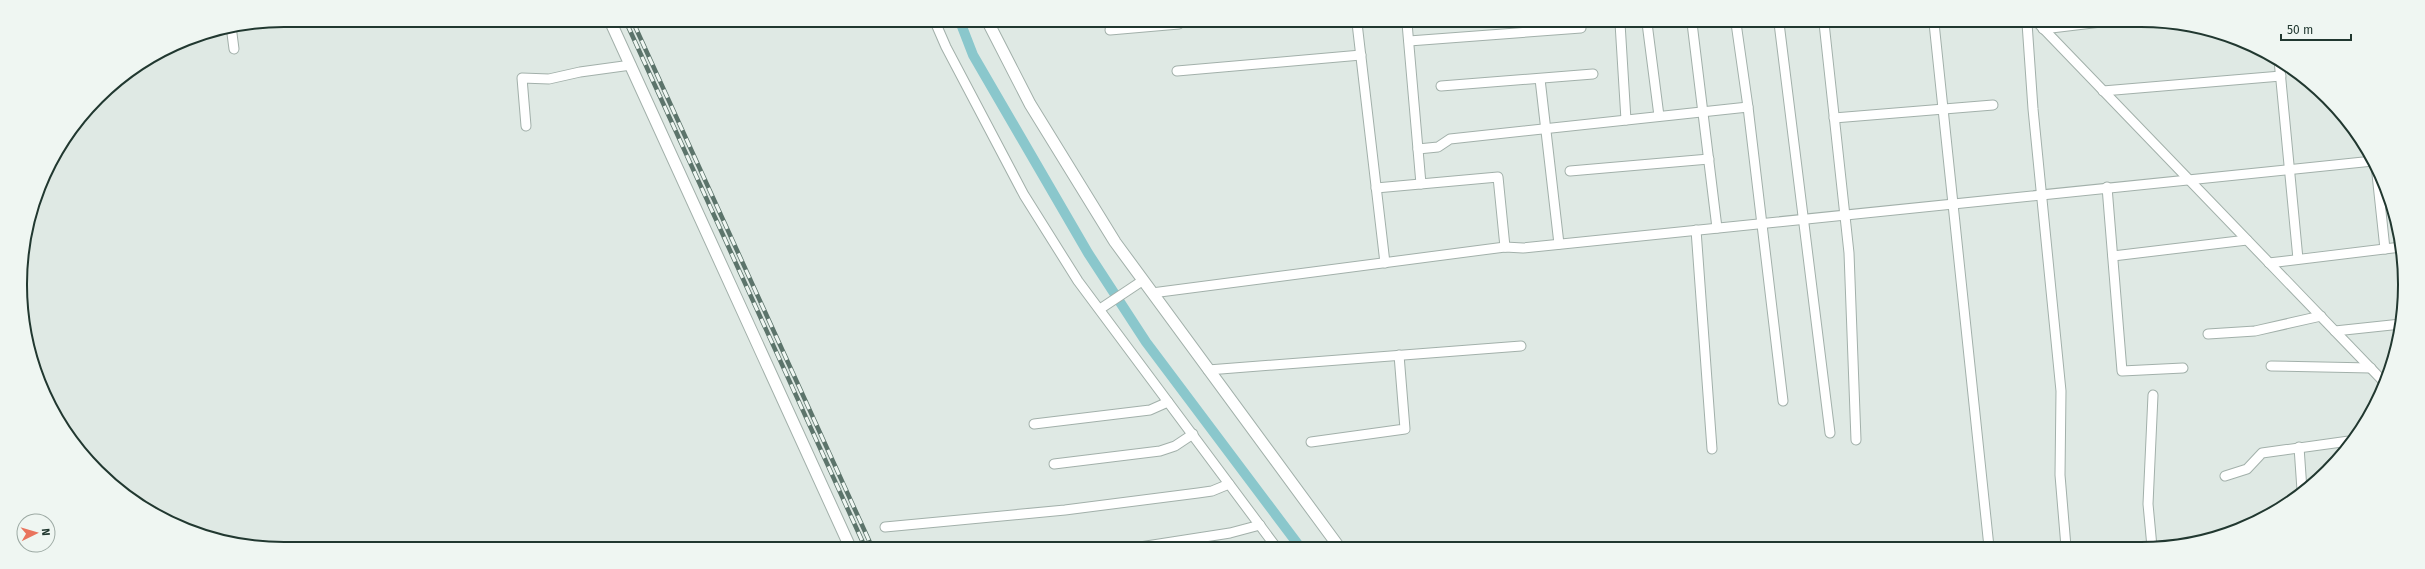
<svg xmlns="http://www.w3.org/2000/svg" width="2425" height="569" font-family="'Fira Sans',sans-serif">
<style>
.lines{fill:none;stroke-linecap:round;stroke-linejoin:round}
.canal{stroke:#8ac7cc;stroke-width:10}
.minor-casing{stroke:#a2b0aa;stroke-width:11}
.tertiary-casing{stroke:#a2b0aa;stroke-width:13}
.minor{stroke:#fff;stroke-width:9}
.tertiary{stroke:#fff;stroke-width:11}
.rail-casing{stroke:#5c746b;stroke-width:4.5}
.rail{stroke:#eff6f2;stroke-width:3;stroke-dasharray:9;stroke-linecap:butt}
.rim{fill:none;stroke:#213830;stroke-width:2}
</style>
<rect width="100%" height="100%" fill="#dfe9e4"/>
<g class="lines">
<polyline class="canal" points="961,24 973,55 1088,253 1146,342 1300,547"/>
<defs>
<g id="minor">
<polyline points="2037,22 2384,382"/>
<polyline points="1357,23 1385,263"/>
<polyline points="1407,23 1421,184"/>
<polyline points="1620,23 1626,120"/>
<polyline points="1647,23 1659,116"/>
<polyline points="1692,23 1717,228"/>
<polyline points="1736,23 1748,107"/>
<polyline points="1779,23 1830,433"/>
<polyline points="1824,23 1849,253 1856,440"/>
<polyline points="1934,23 1989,547"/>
<polyline points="2027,23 2033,109 2061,391 2060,475 2066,547"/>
<polyline points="936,24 946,47 1024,195 1078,281 1276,547"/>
<polyline points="231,26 234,49"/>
<polyline points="2043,29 2101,22"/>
<polyline points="1110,30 1179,24"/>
<polyline points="1409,41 1581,28"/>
<polyline points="2279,60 2298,259"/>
<polyline points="1177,71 1361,55"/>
<polyline points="1540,79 1559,244"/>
<polyline points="1441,86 1593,74"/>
<polyline points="2103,91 2281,76"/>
<polyline points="1834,118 1993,105"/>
<polyline points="526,126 522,78 549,79 580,72 631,65"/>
<polyline points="1418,149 1438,147 1450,139 1748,107 1783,401"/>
<polyline points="2376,165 2385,249"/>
<polyline points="1570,171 1709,159"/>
<polyline points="2107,187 2122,371 2183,368"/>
<polyline points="1376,188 1498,177 1505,247"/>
<polyline points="1696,230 1712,449"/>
<polyline points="2113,256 2247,240"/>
<polyline points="2269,263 2401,247"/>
<polyline points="1152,293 1505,247 1523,248 2373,161"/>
<polyline points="1100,309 1142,281"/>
<polyline points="2335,331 2401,324"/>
<polyline points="2208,334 2255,331 2321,316"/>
<polyline points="2271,366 2371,368"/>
<polyline points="1208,370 1521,346"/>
<polyline points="1034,424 1150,410 1168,402"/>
<polyline points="1311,442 1405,429 1399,355"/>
<polyline points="2299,447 2302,490"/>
<polyline points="1054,464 1160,451 1175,446 1193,434"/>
<polyline points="2225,476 2247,469 2262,453 2349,441"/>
<polyline points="885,527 1065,510 1198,493 1212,491 1229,484"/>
<polyline points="1140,547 1230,533 1260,525"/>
<polyline points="1558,547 1560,547"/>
<polyline points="2152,547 2148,504 2153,395"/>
</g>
<g id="tertiary">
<polyline points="989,24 1030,104 1115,242 1339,547"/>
<polyline points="612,25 850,547"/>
</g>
</defs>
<use href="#minor" class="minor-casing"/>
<use href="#tertiary" class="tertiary-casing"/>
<use href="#minor" class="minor"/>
<use href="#tertiary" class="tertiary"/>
<defs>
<g id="rail">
<polyline points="627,24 865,547"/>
<polyline points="634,24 872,547"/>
</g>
</defs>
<use href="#rail" class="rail-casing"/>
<use href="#rail" class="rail"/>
</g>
<path d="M0 0H2425V569H0ZM284 27H2141A257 257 0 0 1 2398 284V285A257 257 0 0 1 2141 542H284A257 257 0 0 1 27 285V284A257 257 0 0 1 284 27Z" fill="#eff6f2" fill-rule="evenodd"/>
<path class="rim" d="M284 27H2141A257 257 0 0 1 2398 284V285A257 257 0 0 1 2141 542H284A257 257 0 0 1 27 285V284A257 257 0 0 1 284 27Z"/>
<g transform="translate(36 533) rotate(85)"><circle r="19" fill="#eff6f2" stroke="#9daaa4"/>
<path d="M0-3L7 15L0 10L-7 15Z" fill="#e9745e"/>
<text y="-6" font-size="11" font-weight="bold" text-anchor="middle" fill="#213830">N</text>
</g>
<path d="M2281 34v6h70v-6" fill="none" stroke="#213830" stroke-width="2"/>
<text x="2287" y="34" font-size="12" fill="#213830" stroke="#eff6f2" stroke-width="3" paint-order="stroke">50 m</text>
</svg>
